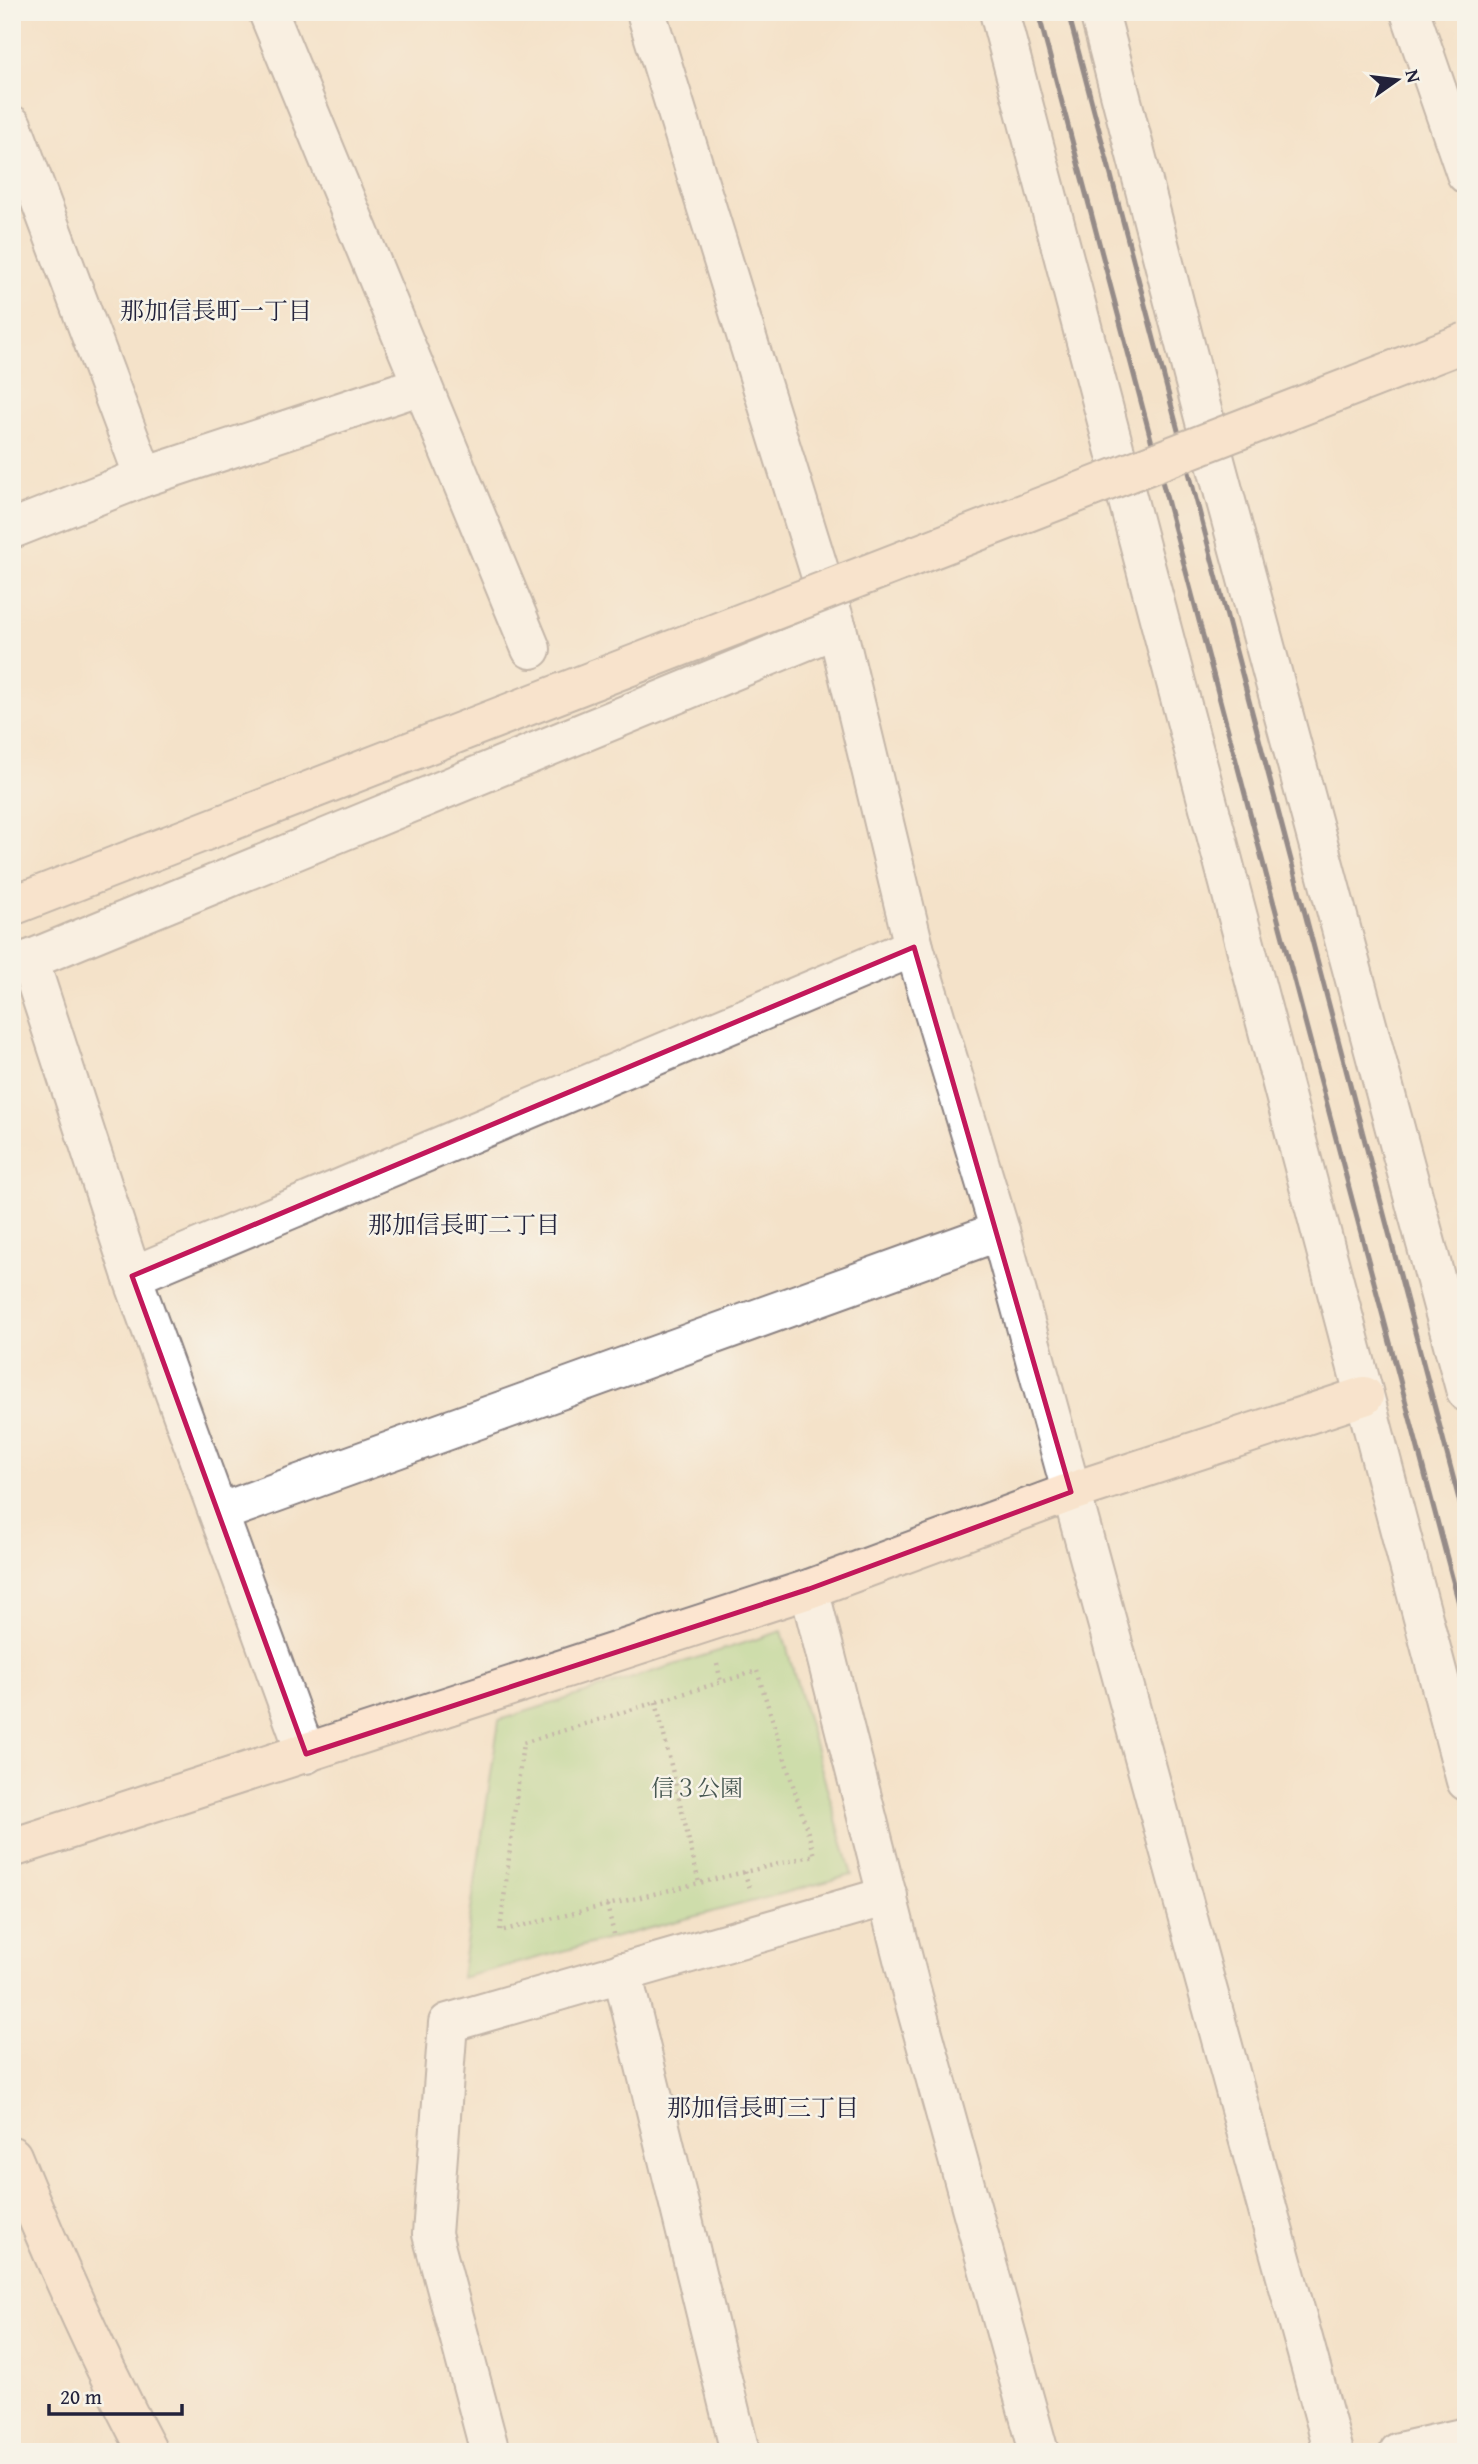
<svg xmlns="http://www.w3.org/2000/svg" width="1478" height="2464" font-family="'Gentium Book Plus','Noto Serif JP',serif">
<style>
.green{fill:#a1d788;stroke:#627c62;stroke-width:2}
.lines{fill:none;stroke-linecap:round;stroke-linejoin:round}
.street-casing{stroke:#8b8282;stroke-width:42}
.secondary-casing{stroke:#8b8282;stroke-width:42}
.path{stroke:#8b8282;stroke-width:4.5;stroke-dasharray:2 5;stroke-linecap:butt}
.street{stroke:#fff;stroke-width:38}
.secondary{stroke:#fce5d0;stroke-width:38}
.rail{stroke:#22223b;stroke-width:5}
.secondary-bridge-casing{stroke:#8b8282;stroke-width:42;stroke-linecap:butt}
.secondary-bridge{stroke:#fce5d0;stroke-width:38}
.marked{fill:none;stroke:#c2185b;stroke-width:5;stroke-linejoin:round}
.labels{text-anchor:middle;dominant-baseline:central;stroke-width:5;stroke-linejoin:round;paint-order:stroke}
.park-label{font-size:23px;fill:#485852;stroke:#f7f3e8}
.neighbourhood-label{font-size:24px;fill:#22223b;stroke:#f7f3e8}
</style>
<rect width="100%" height="100%" fill="#f7f3e8"/>
<filter id="ink" filterUnits="userSpaceOnUse"><feTurbulence type="fractalNoise" baseFrequency=".0143" numOctaves="2"/><feDisplacementMap in="SourceGraphic" scale="14" xChannelSelector="R" yChannelSelector="G"/><feConvolveMatrix kernelMatrix="1 2 1 2 8 2 1 2 1" color-interpolation-filters="sRGB"/></filter>
<filter id="wash" filterUnits="userSpaceOnUse"><feTurbulence type="fractalNoise" baseFrequency=".00686" numOctaves="4" result="noise"/><feDisplacementMap in="SourceGraphic" scale="28" xChannelSelector="R" yChannelSelector="G"/><feGaussianBlur stdDeviation="1.57" result="paint"/><feColorMatrix in="noise" values="0 0 0 0 0 0 0 0 0 0 0 0 0 0 0 0 0 1.4 0 .05"/><feComposite in="paint" operator="in"/></filter>
<g filter="url(#wash)">
<rect width="100%" height="100%" fill="#f4e2c9"/>
<polygon class="green" points="782,1631 852,1875 461,1978 499,1720"/>
</g>
<g filter="url(#ink)">
<g class="lines">
<defs>
<g id="street">
<polyline points="268,12 531,649"/>
<polyline points="646,12 837,628 914,947 1000,1231 1334,2452"/>
<polyline points="999,12 1466,1781"/>
<polyline points="1099,12 1216,464 1466,1392"/>
<polyline points="1410,12 1466,174"/>
<polyline points="12,125 144,477"/>
<polyline points="12,529 144,477 422,385"/>
<polyline points="29,960 837,628"/>
<polyline points="12,965 29,960 132,1276 306,1754"/>
<polyline points="132,1276 914,947"/>
<polyline points="219,1513 1000,1231"/>
<polyline points="809,1589 910,1986 1039,2452"/>
<polyline points="622,1972 740,2452"/>
<polyline points="490,2452 432,2234 448,2023 888,1896"/>
<polyline points="1399,2452 1466,2437"/>
</g>
<g id="secondary">
<polyline points="12,1848 809,1589 1071,1492 1364,1396"/>
<path d="M12 2156C53 2257 97 2356 148 2452"/>
</g>
</defs>
<use href="#street" class="street-casing"/>
<use href="#secondary" class="secondary-casing"/>
<g class="path">
<polyline points="717,1664 721,1682"/>
<polygon points="757,1671 815,1855 500,1931 523,1743"/>
<polyline points="656,1702 699,1883"/>
<polyline points="744,1872 751,1891"/>
<polyline points="607,1905 614,1934"/>
</g>
<use href="#street" class="street"/>
<use href="#secondary" class="secondary"/>
<g class="rail">
<polyline points="1038,12 1466,1630"/>
<polyline points="1068,12 1466,1526"/>
</g>
<defs>
<polyline id="secondary-bridge" points="12,906 1466,342"/>
</defs>
<use href="#secondary-bridge" class="secondary-bridge-casing"/>
<use href="#secondary-bridge" class="secondary-bridge"/>
</g>
</g>
<path d="M0 0H1478V2464H0ZM914 947 1071 1492 809 1589 306 1754 132 1276Z" fill="#f4e2c9" fill-opacity=".55" fill-rule="evenodd"/>
<path class="marked" d="M914 947 1071 1492 809 1589 306 1754 132 1276Z"/>
<g class="labels">
<g class="park-label">
<text x="697" y="1787">信３公園</text>
</g>
<g class="neighbourhood-label">
<text x="216" y="310">那加信長町一丁目</text>
<text x="464" y="1224">那加信長町二丁目</text>
<text x="763" y="2107">那加信長町三丁目</text>
</g>
</g>
<rect width="1478" height="2464" fill="none" stroke="#f7f3e8" stroke-width="42"/>
<g transform="translate(1397 80) rotate(76)" stroke="#f7f3e8" stroke-width="5" paint-order="stroke">
<path d="M0-5L12 26L0 18L-12 26Z" fill="#22223b"/>
<text y="-10" font-size="19" font-weight="bold" text-anchor="middle" fill="#22223b">N</text>
</g>
<path d="M49 2404v10h133v-10" fill="none" stroke="#22223b" stroke-width="3.5"/>
<text x="60" y="2404" font-size="21" fill="#22223b" stroke="#f7f3e8" stroke-width="5" paint-order="stroke">20 m</text>
</svg>
